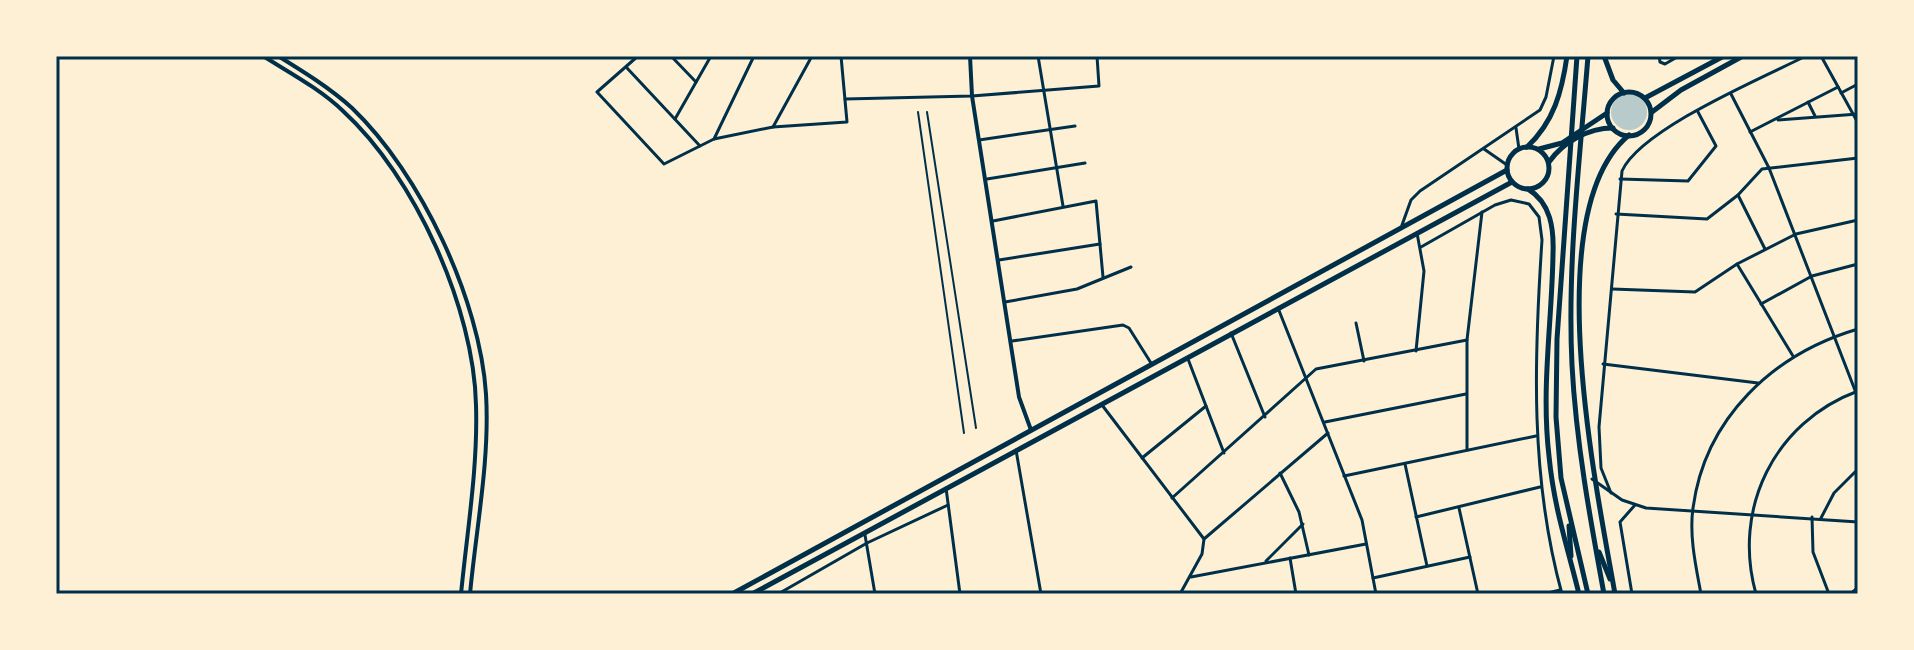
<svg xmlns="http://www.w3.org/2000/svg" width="1914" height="650" font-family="'Source Sans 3',sans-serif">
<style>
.green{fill:#b9caca}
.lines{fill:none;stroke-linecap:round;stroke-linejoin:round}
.service{stroke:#003049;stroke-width:2}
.minor{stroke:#003049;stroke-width:3}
.tertiary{stroke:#003049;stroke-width:4}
.primary{stroke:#003049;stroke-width:5}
.trunk{stroke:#003049;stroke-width:5}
.neatline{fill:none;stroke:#003049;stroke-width:3}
</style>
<rect width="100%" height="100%" fill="#fdf0d5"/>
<circle class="green" cx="1629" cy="112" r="18"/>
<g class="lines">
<g class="service">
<polyline points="918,112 964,433"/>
<polyline points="927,112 976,428"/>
</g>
<g class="minor">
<polyline points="638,56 597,92 664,164 714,139 773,127 847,122 841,56"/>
<polyline points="671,56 696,82"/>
<polyline points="1038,56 1063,206"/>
<polyline points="1659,56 1660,62 1665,64 1679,56"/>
<polyline points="1821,56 1858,123"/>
<polyline points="627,68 700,146"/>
<polyline points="1841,93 1858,84"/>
<polyline points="1731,94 1769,168 1858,398"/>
<polyline points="845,99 972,96 1099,86 1097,56"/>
<polyline points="1808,102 1815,116"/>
<polyline points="675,119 711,56"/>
<polyline points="1778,120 1858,114"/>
<polyline points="773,127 812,56"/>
<polyline points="1516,128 1519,149"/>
<polyline points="1750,132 1838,87"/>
<polyline points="714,139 754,56"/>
<polyline points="979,140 1075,126"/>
<polyline points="1484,149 1507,165"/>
<polyline points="987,179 1085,163"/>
<polyline points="1620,179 1688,181 1716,146 1698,112"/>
<polyline points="1738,195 1765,249"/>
<polyline points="1616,214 1707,219 1738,195 1762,169 1858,158"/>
<polyline points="993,221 1096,201 1103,277"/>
<polyline points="1402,225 1411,200 1420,191 1540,110 1546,97 1554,56"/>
<path d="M1421 247 1495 205 1511 200 1529 204 1539 217 1542 240C1534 359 1530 478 1562 594"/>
<polyline points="999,260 1100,244"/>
<polyline points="1737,264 1793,356"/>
<polyline points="1612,289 1695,292 1737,264 1796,234 1858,220"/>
<polyline points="1005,302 1077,289 1131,267"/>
<polyline points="1761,304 1812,276 1858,264"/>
<polyline points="1278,308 1362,520 1376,594"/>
<polyline points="1356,323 1364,361"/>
<polyline points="1231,333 1265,417"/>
<polyline points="1012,341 1123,325 1129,328 1151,363"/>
<polyline points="1416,351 1424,271 1417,233"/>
<polyline points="1188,359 1224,453"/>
<polyline points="1603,364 1758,383"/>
<polyline points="1102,405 1204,539"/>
<polyline points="1325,422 1466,394"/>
<polyline points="1016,450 1041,594"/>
<polyline points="1467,450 1467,340 1482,212"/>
<polyline points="1142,458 1206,406"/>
<polyline points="1405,464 1427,566"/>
<polyline points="1280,473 1299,512 1309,555"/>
<polyline points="1344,476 1536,436"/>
<polyline points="1592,479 1622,500 1646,508 1858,522"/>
<polyline points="946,488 960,594"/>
<path d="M1611 493 1601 468 1599 427 1622 171C1641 129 1762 78 1806 56"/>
<polyline points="1172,498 1316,369 1467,340"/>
<polyline points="1459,508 1478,594"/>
<polyline points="1416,517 1540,487"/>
<polyline points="1812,517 1813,552 1829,594"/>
<polyline points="1821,518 1834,493 1858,469"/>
<polyline points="865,535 875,594"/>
<polyline points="1290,558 1296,594"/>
<polyline points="1266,561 1303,524"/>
<polyline points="1191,577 1366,544"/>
<polyline points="1373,578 1470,557"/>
<polyline points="778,594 867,543 948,505"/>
<polyline points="1180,594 1202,554 1204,539 1328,433"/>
<polyline points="1544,594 1560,590"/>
<polyline points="1632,594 1620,522 1635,505"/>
<path d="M1701 594C1696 567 1689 536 1693 508 1705 418 1773 354 1858 329"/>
<path d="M1756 594C1732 509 1774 422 1858 391"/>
</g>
<g class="tertiary">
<path d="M263 56C290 73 320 89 343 111 415 177 474 308 476 405 478 468 467 532 461 594"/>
<path d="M278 56C304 72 330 88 352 108 421 174 480 300 486 394 490 460 476 529 470 594"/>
<polyline points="970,56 972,96 1019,397 1031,430"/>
<polyline points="1851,594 1858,588"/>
</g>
<g class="primary">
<circle cx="1629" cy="114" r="22"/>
<polyline points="1645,98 1724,56"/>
<polyline points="1652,112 1681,90 1743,56"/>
<circle cx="1528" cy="168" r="21"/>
<polyline points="1539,149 1562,143 1607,113"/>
<path d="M1549 162C1563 142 1588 128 1613 128"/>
<polyline points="732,594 1507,170"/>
<polyline points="752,594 1512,182"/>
</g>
<g class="trunk">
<polyline points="1577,56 1557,339 1556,417 1561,478 1588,594"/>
<path d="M1588 56C1580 158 1567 263 1572 365 1576 442 1590 518 1604 594"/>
<polyline points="1604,56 1613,80 1624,93"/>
<path d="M1527 147C1554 122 1562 91 1567 56"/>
<path d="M1528 189C1551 203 1554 229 1553 254 1552 322 1541 388 1549 456 1554 508 1567 545 1579 594"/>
<polyline points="1569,526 1571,556"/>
<polyline points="1599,552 1610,579"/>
<path d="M1615 594C1597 490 1537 211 1629 135"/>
</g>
</g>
<rect width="1914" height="650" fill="none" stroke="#fdf0d5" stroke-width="116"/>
<rect x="58" y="58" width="1798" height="534" class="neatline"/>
</svg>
